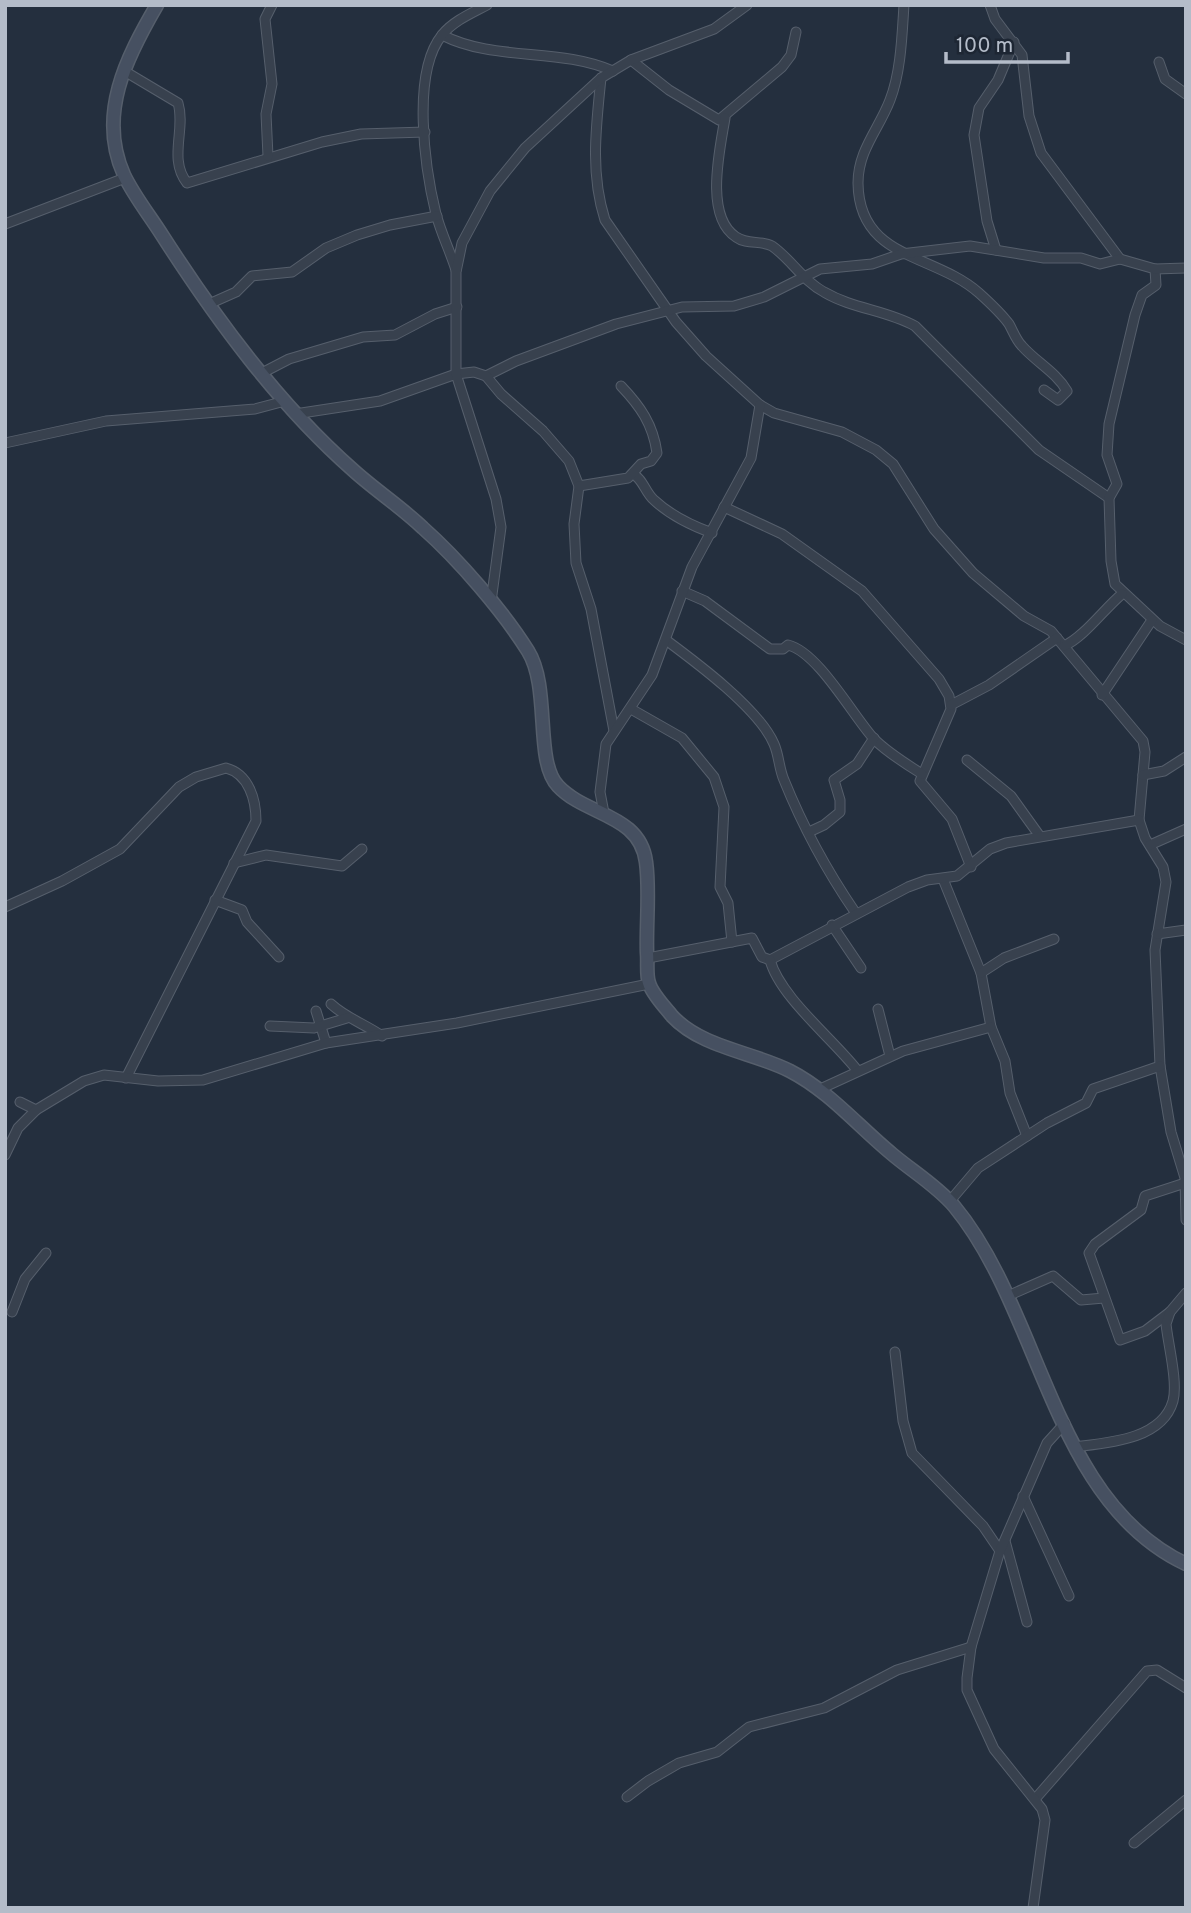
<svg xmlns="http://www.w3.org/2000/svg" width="1191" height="1913" font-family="Overpass,sans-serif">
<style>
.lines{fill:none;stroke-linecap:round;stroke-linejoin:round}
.minor-casing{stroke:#565f6c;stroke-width:11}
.secondary-casing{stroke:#565f6c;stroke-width:15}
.minor{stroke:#38414e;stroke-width:9}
.secondary{stroke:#465061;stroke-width:12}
</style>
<rect width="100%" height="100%" fill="#242f3e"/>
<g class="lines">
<defs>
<g id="minor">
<path d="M904 5C902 35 901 72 890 100 879 129 858 150 858 183 859 260 934 253 979 293 989 302 1001 313 1009 324 1013 331 1016 340 1022 346 1036 362 1056 372 1067 391L1058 400 1044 390"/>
<polyline points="990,5 995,19 1022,55 1029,116 1041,153 1120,259"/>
<path d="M442 35C495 62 559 47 613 71"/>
<polyline points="631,60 669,90 719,120 782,67 791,55 796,32"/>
<polyline points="1159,62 1165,79 1186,94"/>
<path d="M126 72 178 103C186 129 168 159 187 183L322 142 361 134 425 132"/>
<path d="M601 78C596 127 590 173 605 220L676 322 706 356 760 405 774 413 842 432 876 450 893 464 934 529 973 573 1024 616 1051 631 1143 741 1145 752 1139 820 1145 838 1163 867 1166 882 1155 950 1160 1066 1171 1132 1185 1178 1186 1220"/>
<path d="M725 118C720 149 704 216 736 237 747 245 761 240 772 246 791 259 803 281 824 292 853 309 886 310 915 326L1039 450 1109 498"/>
<polyline points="268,156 266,114 272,84 265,19 272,5"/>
<polyline points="5,224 125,178"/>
<polyline points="996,250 987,221 974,135 979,108 998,80 1014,42"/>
<polyline points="1155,269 1156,285 1142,295 1135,315 1109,424 1107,455 1117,484 1109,498 1111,561 1115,584 1160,626 1186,640"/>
<path d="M456 270C450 251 441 233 436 214 425 169 411 73 442 35 453 21 472 13 487 5"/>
<polyline points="209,304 236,292 252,276 292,272 326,248 357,235 390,225 437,216"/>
<polyline points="262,373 289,359 363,337 395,335 435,314 457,307"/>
<polyline points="486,376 516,361 616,324 682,307 734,306 764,297 820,269 872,264 901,254 970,246 1044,258 1081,258 1100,264 1120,259 1155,269 1186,268"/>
<polyline points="295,414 380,401 456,374 474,372 486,376 501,394 543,431 569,461 579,486 574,524 576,563 591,609 614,731"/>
<polyline points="5,443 106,421 255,409 285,401"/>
<path d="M633 474C643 479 645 492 654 500 670 515 690 525 712 533"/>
<path d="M579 486 628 478 641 464 651 461 657 453C653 424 640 406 621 386"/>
<polyline points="724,507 782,534 862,591 939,679 949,696 951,709 920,781 952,819 971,867"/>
<path d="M682 591 705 601 770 649H783L788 645C818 652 853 716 874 739 888 753 906 764 922 774"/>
<polyline points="491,602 501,527 496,499 456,374 456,272 462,243 490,191 525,148 601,78 631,60 714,29 747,5"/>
<path d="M666 640C697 663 759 709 774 744 779 755 779 769 784 780 803 827 827 871 855 912"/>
<path d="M1064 646C1084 637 1104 609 1122 594"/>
<polyline points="1102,695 1152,620"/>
<polyline points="951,705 989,685 1057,638"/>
<polyline points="631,709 682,738 714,777 724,807 720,887 728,903 732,942"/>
<polyline points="967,760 1011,796 1039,835"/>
<polyline points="1143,775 1164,771 1186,757"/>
<polyline points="604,813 600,792 606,744 652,675 692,567 751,458 760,405"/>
<polyline points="809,832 824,825 840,812 840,800 834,780 857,764 874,738"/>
<polyline points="1150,845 1186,829"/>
<polyline points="234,863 266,855 342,866 362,849"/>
<polyline points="943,879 981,973 991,1027 1005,1061 1010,1093 1027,1136"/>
<polyline points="215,900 242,910 247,922 279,957"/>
<path d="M5 907 62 881 120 849 179 787 196 777 226 768C249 774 256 800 256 821L126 1078"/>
<polyline points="832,925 861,968"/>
<polyline points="1157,934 1186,930"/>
<polyline points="648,958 752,938 762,957 770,960 908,887 927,880 957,876 990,849 1006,843 1139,820"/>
<path d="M770 960C780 997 833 1039 857 1070"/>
<polyline points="981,973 1004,958 1054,939"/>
<path d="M331 1004C346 1018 365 1024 382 1036"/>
<polyline points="878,1009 890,1056"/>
<polyline points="316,1011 326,1043"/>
<polyline points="270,1026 314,1028 347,1018"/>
<polyline points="818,1090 903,1051 991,1027"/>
<polyline points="20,1102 36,1110"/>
<polyline points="5,1155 18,1128 36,1110 84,1081 104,1075 158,1081 203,1080 326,1043 457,1023 649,984"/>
<polyline points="950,1201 978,1168 1047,1123 1086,1103 1093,1089 1160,1066"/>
<polyline points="1010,1295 1053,1276 1081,1300 1104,1298"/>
<polyline points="12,1312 25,1279 46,1253"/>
<polyline points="1170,1312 1145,1331 1120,1340 1089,1253 1095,1244 1141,1210 1145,1196 1185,1183"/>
<polyline points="895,1352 903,1421 912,1453 983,1526 1000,1551"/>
<path d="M1074 1447C1107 1443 1162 1440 1173 1401 1178 1382 1168 1344 1166 1324L1170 1312 1186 1293"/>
<polyline points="1023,1496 1069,1596"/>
<polyline points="1005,1541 1027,1622"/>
<polyline points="627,1797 648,1781 679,1763 717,1752 749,1727 824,1708 897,1670 971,1647"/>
<polyline points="1036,1798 1147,1671 1157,1670 1186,1688"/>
<polyline points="1134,1843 1186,1800"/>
<polyline points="1033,1908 1045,1820 1042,1809 994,1749 967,1690 967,1678 971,1647 1000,1551 1047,1443 1065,1423"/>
</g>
<path id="secondary" d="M157 5C126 58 97 115 124 175 134 196 150 216 162 235 216 319 278 404 353 470 375 490 401 507 423 528 458 559 503 611 528 651 551 688 534 761 558 786 586 816 640 814 646 862 650 890 646 924 647 953 648 962 646 975 649 983 652 994 665 1007 672 1016 702 1048 753 1052 790 1071 829 1091 859 1127 892 1154 912 1171 937 1186 954 1206 1042 1312 1052 1501 1186 1564"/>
</defs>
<use href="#minor" class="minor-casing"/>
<use href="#secondary" class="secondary-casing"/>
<use href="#minor" class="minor"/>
<use href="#secondary" class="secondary"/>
</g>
<rect width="1191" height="1913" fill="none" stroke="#b4bcc9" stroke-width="14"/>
<path d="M946 52v10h122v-10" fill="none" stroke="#b4bcc9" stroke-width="3.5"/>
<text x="956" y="52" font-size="21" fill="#b4bcc9" stroke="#1d2633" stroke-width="5" paint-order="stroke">100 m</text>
</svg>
